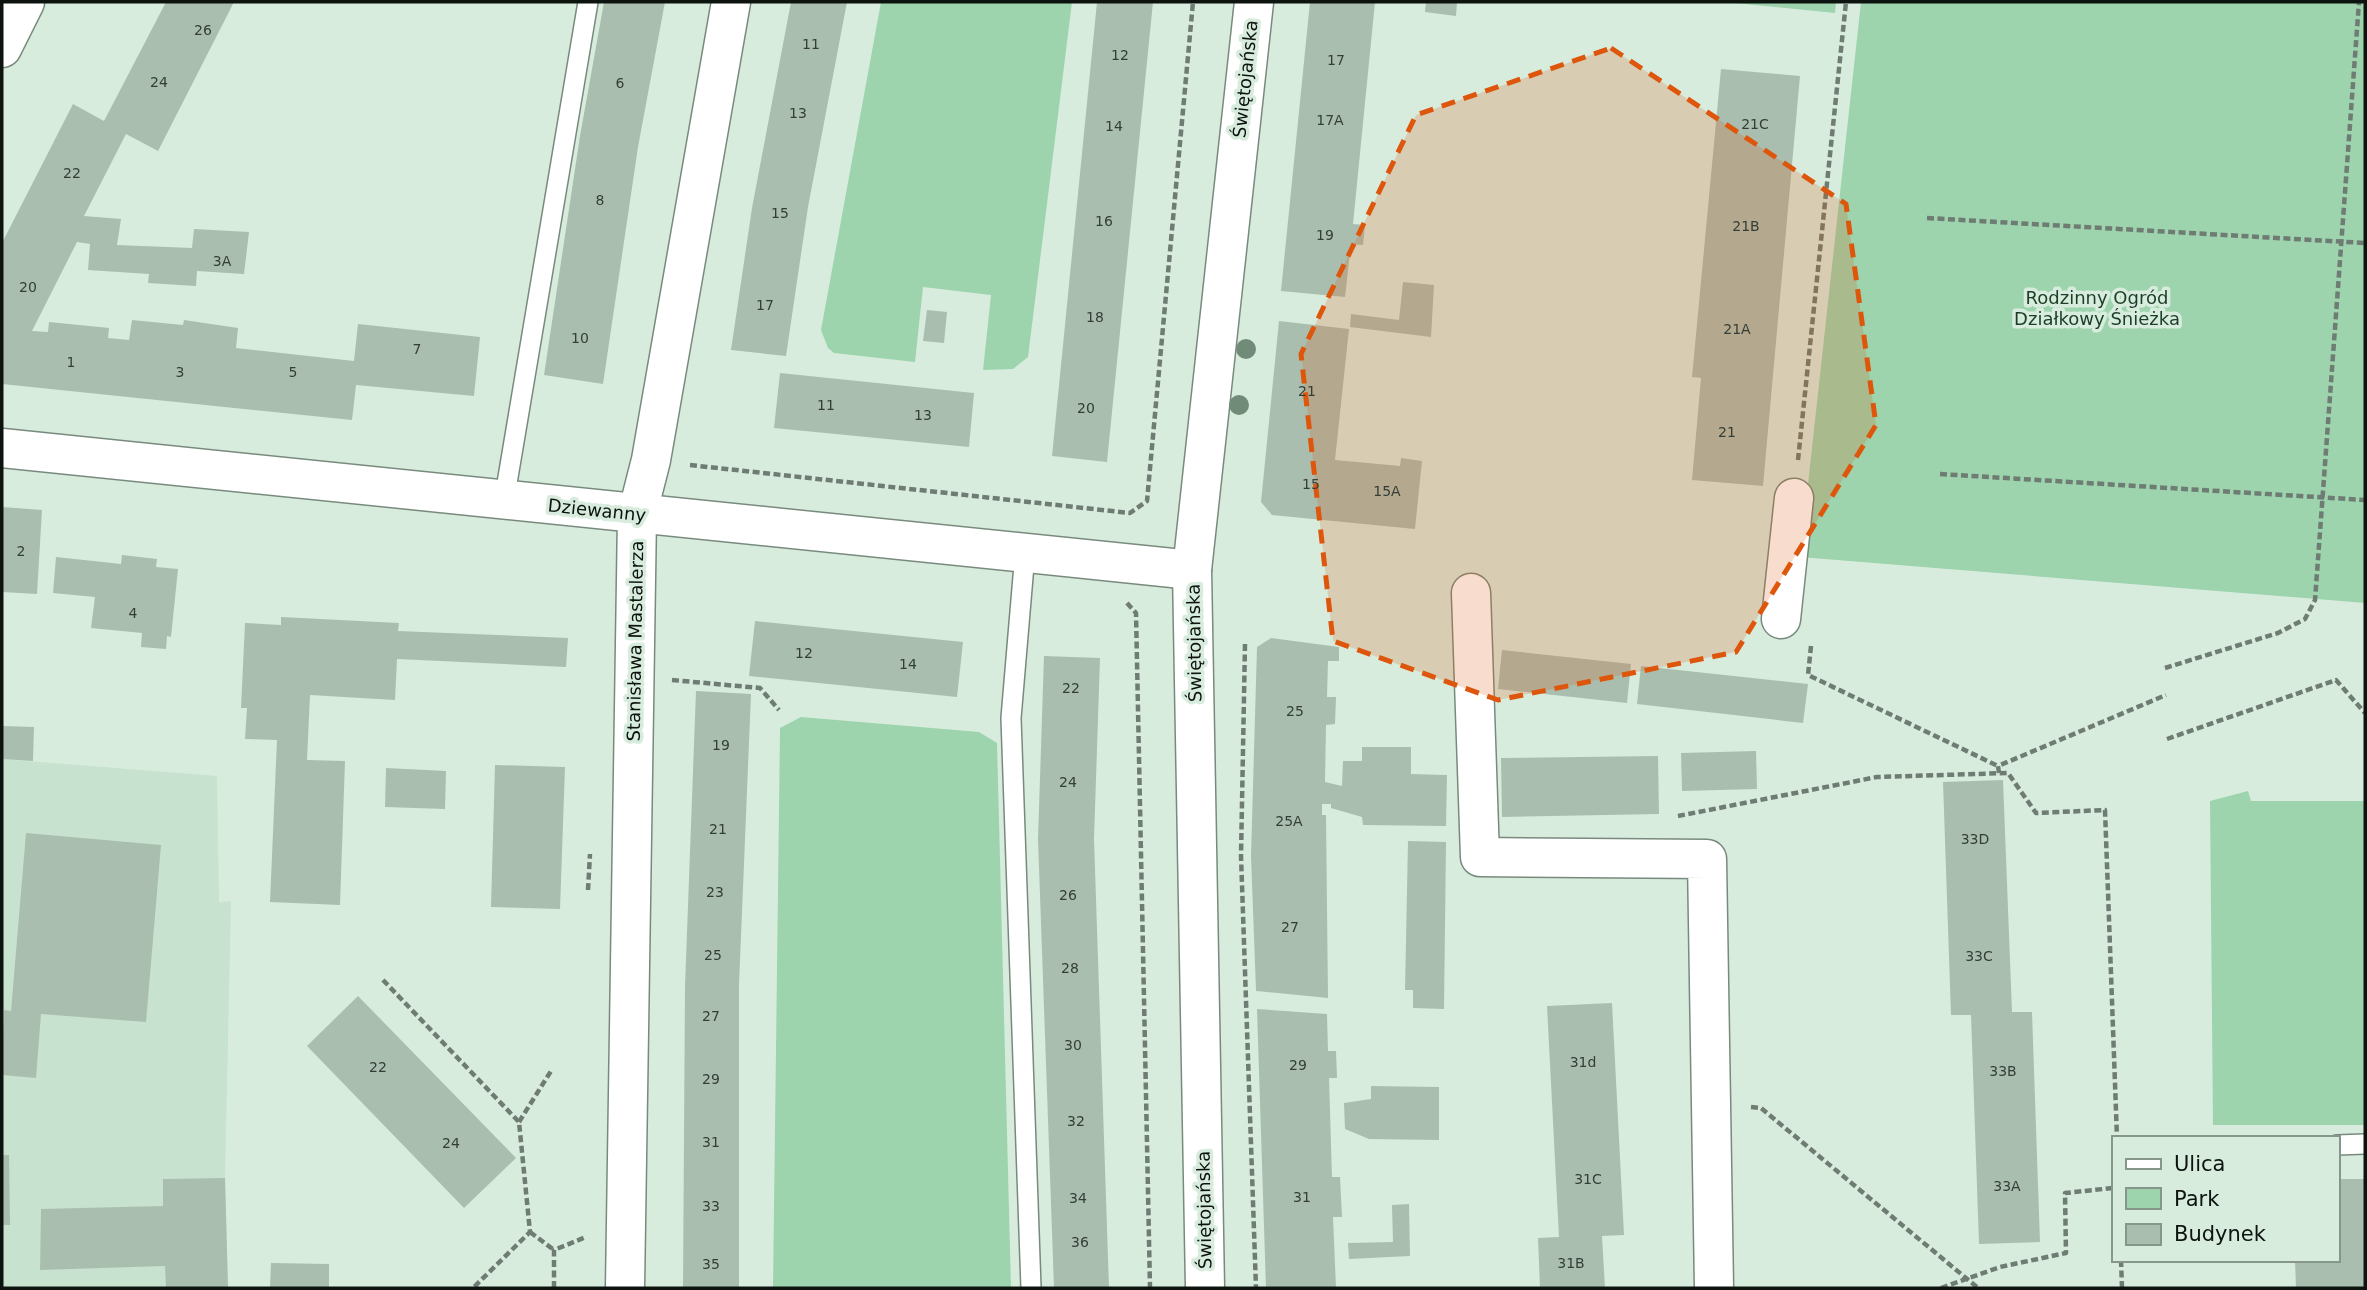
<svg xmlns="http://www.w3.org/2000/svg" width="2367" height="1290" font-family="'DejaVu Sans',sans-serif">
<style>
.built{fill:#c7e2cf}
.green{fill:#9dd4ad}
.building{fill:#aabeaf}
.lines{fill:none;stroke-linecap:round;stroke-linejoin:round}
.service-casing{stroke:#788a7d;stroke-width:22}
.minor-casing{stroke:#788a7d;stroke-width:41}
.tertiary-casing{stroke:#788a7d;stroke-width:41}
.secondary-casing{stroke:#788a7d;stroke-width:41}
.path{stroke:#6f7c73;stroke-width:4.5;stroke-dasharray:7 3.5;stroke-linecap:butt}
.service{stroke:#fff;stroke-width:19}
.minor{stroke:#fff;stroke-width:38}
.tertiary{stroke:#fff;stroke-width:38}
.secondary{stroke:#fff;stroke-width:38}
.tree{fill:#708c79}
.marked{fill:#dd560c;fill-opacity:0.2;stroke:#dd560c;stroke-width:5;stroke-dasharray:14 9;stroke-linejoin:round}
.labels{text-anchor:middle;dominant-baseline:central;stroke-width:7;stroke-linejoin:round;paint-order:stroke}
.number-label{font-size:14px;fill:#343e37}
.street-label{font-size:18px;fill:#0d140f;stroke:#d8ecde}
.park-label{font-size:18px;fill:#1b3e27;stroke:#d8ecde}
</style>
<rect width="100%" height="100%" fill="#d8ecde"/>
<polygon class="built" points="2,759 217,776 219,902 231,901 225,1178 228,1288 2,1288"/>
<g class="green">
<polygon points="881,2 1072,2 1028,357 1013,369 983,370 991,295 923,287 915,362 834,353 828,348 821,330"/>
<polygon points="1725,2 1836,2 1835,13"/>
<polygon points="1861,2 2365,2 2365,603 1800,557"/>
<polygon points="801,717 979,732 997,743 1011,1288 773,1288 780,728"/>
<polygon points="2248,791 2251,801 2365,801 2365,1125 2213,1125 2210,801"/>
</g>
<g class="building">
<polygon points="166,2 234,2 158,151 126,134 84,216 121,219 117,245 192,248 194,229 249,232 244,274 197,271 196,286 148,283 149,274 88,270 90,244 77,242 32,331 48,332 49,322 109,328 108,338 129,340 132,320 183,325 184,320 238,328 236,348 354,361 358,324 480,337 474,396 356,385 352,420 2,384 2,243 73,104 104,121"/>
<polygon points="604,2 665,2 638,147 603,384 544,375 580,136"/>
<polygon points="791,2 847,2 808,207 786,356 731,350 752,208"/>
<polygon points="1097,2 1153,2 1107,462 1052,456"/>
<polygon points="1310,2 1375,2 1353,224 1365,225 1363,245 1351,244 1345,297 1281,291"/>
<polygon points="1426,2 1457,2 1456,16 1425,12"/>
<polygon points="1721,69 1800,76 1763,486 1692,480 1701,378 1692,377"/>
<polygon points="1403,282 1434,285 1431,337 1350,327 1351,314 1399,320"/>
<polygon points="927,310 947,312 944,343 923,341"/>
<polygon points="1279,321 1349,329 1335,460 1400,466 1401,458 1422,461 1415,529 1272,515 1261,502"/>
<polygon points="780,373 974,393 969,447 774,428"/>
<polygon points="2,507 42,510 37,594 2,592"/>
<polygon points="122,555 157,559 156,567 178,569 171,637 167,636 166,649 141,647 142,633 91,628 95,597 53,593 56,557 121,564"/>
<polygon points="281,617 399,623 398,631 568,638 566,667 397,659 395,700 310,695 307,760 345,761 340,905 270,902 277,740 245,739 247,708 241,708 245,623 281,625"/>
<polygon points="755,621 963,642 957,697 749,676"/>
<polygon points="1271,638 1339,647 1339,661 1328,661 1327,697 1336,697 1335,724 1326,725 1325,782 1342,786 1343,761 1362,761 1362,747 1411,747 1411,774 1447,775 1446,826 1363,825 1362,817 1331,808 1331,804 1322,804 1322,815 1326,815 1328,998 1256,991 1251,856 1257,647"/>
<polygon points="1502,650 1631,664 1627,703 1498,689"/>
<polygon points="1044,656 1100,658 1094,839 1109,1288 1054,1288 1038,839"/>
<polygon points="1641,666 1808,684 1803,723 1637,704"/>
<polygon points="696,691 751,694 739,985 739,1288 683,1288 685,986"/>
<polygon points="2,726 34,727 33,761 2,759"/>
<polygon points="1756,751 1757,789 1682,791 1681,753"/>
<polygon points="1658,756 1659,814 1502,817 1501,758"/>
<polygon points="495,765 565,767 560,909 491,907"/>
<polygon points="386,768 446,771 445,809 385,807"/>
<polygon points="2003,780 2012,1012 2032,1012 2040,1242 1979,1244 1971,1015 1951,1015 1943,782"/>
<polygon points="26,833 161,845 146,1022 41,1014 36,1078 2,1075 4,1010 11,1011"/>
<polygon points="1408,841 1446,842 1444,1009 1413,1008 1413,990 1405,990"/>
<polygon points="358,996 516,1158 464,1208 307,1046"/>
<polygon points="1612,1003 1624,1235 1602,1236 1605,1288 1540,1288 1538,1238 1559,1237 1547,1006"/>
<polygon points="1257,1009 1327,1014 1328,1051 1336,1051 1337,1078 1329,1078 1332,1177 1340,1177 1342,1217 1333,1217 1336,1288 1266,1288"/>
<polygon points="1371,1086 1439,1087 1439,1140 1369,1139 1345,1129 1344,1103 1371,1099"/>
<polygon points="2,1155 9,1155 10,1225 2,1225"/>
<polygon points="225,1178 228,1288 166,1288 165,1266 40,1270 41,1209 163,1206 163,1179"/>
<polygon points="2337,1179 2365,1179 2365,1288 2296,1288 2295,1260 2337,1260"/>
<polygon points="1409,1204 1410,1256 1349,1259 1348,1243 1393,1242 1392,1205"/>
<polygon points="271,1263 329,1264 329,1288 270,1288"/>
</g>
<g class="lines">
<defs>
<g id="service">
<polyline points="504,501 588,2"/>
<polyline points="1025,553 1011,718 1031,1288"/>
<polyline points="2337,1145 2365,1144"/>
</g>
<g id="minor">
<polyline points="2,448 1192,570"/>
<polyline points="1471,593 1480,857 1707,859 1714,1288"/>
<polyline points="1781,619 1794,498"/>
<polyline points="625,1288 637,515 651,460 731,2"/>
</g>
<polyline id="tertiary" points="1205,1288 1192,570 1254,2"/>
<polyline id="secondary" points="2,48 25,2"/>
</defs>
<use href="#service" class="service-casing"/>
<use href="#minor" class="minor-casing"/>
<use href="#tertiary" class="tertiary-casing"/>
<use href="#secondary" class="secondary-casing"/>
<g class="path">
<polyline points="1927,218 2365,243"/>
<polyline points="1798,460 1846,2"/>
<polyline points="690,465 1130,513 1147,501 1193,2"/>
<polyline points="1940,474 2365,500"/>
<polyline points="1127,603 1136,613 1150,1288"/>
<polyline points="1245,644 1241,856 1256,1288"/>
<polyline points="1811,646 1808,675 1998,766"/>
<polyline points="2165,668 2278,633 2305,619 2315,600 2359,2"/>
<polyline points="672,680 760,688 779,710"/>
<polyline points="2167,739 2336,680 2365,713"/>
<polyline points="1999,773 1998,766 2166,695"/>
<polyline points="1678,816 1877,777 2008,773 2036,813 2105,810 2117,1138"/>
<polyline points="588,890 590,854"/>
<polyline points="383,980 519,1122 530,1232 473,1288"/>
<polyline points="1751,1107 1761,1108 1978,1288"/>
<polyline points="519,1122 551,1071"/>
<polyline points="530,1232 554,1250"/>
<polyline points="2121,1260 2122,1288"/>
<polyline points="554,1288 554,1250 586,1237"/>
<polyline points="1941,1288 2000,1267 2066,1253 2065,1193 2113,1188"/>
</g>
<use href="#service" class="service"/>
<use href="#minor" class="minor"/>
<use href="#tertiary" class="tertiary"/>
<use href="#secondary" class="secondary"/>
</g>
<g class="tree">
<circle cx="1246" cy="349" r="10"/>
<circle cx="1239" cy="405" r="10"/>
</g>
<path class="marked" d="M1611 48 1846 204 1876 425 1736 652 1498 700 1333 641 1301 354 1416 115Z"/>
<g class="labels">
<g class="number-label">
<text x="203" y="30">26</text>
<text x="811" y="44">11</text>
<text x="1120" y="55">12</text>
<text x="1336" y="60">17</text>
<text x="159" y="82">24</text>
<text x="620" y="83">6</text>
<text x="798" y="113">13</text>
<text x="1330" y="120">17A</text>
<text x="1755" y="124">21C</text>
<text x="1114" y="126">14</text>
<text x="72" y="173">22</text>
<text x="600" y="200">8</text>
<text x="780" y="213">15</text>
<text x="1104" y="221">16</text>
<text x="1746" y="226">21B</text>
<text x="1325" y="235">19</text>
<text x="222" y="261">3A</text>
<text x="28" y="287">20</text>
<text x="765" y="305">17</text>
<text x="1095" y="317">18</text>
<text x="1737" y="329">21A</text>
<text x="580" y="338">10</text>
<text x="417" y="349">7</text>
<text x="71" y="362">1</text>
<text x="180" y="372">3</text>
<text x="293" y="372">5</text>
<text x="1307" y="391">21</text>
<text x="826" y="405">11</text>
<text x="1086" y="408">20</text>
<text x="923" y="415">13</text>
<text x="1727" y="432">21</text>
<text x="1311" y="484">15</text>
<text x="1387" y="491">15A</text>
<text x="21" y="551">2</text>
<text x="133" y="613">4</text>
<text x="804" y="653">12</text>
<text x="908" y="664">14</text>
<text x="1071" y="688">22</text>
<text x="1295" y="711">25</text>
<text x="721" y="745">19</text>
<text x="1068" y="782">24</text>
<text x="1289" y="821">25A</text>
<text x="718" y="829">21</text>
<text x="1975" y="839">33D</text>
<text x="715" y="892">23</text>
<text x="1068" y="895">26</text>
<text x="1290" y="927">27</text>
<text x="713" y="955">25</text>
<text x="1979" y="956">33C</text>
<text x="1070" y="968">28</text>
<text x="711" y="1016">27</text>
<text x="1073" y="1045">30</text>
<text x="1583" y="1062">31d</text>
<text x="1298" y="1065">29</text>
<text x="378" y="1067">22</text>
<text x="2003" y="1071">33B</text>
<text x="711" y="1079">29</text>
<text x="1076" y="1121">32</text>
<text x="711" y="1142">31</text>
<text x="451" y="1143">24</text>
<text x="1588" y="1179">31C</text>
<text x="2007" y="1186">33A</text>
<text x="1302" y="1197">31</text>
<text x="1078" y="1198">34</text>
<text x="711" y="1206">33</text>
<text x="1080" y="1242">36</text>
<text x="1571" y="1263">31B</text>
<text x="711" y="1264">35</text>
</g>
<g class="street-label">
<text transform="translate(1245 79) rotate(-84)">Świętojańska</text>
<text transform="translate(597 510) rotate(6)">Dziewanny</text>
<text transform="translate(635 641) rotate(-89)">Stanisława Mastalerza</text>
<text transform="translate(1194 643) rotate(-91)">Świętojańska</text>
<text transform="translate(1204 1210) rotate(-91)">Świętojańska</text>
</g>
<g class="park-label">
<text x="2097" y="297">Rodzinny Ogród<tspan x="2097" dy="21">Działkowy Śnieżka</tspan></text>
</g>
</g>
<rect width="2367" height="1290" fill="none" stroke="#0d140f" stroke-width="7"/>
<rect x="2112" y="1136" width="228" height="126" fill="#d8ecde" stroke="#87968b" stroke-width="2"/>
<rect x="2126" y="1159" width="35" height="10" fill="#ffffff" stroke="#87968b" stroke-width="2"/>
<text x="2174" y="1171" font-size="21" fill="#0d140f">Ulica</text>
<rect x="2126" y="1188" width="35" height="21" fill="#9dd4ad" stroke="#87968b" stroke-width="2"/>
<text x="2174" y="1206" font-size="21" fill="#0d140f">Park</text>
<rect x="2126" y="1224" width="35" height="21" fill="#aabeaf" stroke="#87968b" stroke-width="2"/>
<text x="2174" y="1241" font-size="21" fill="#0d140f">Budynek</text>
</svg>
